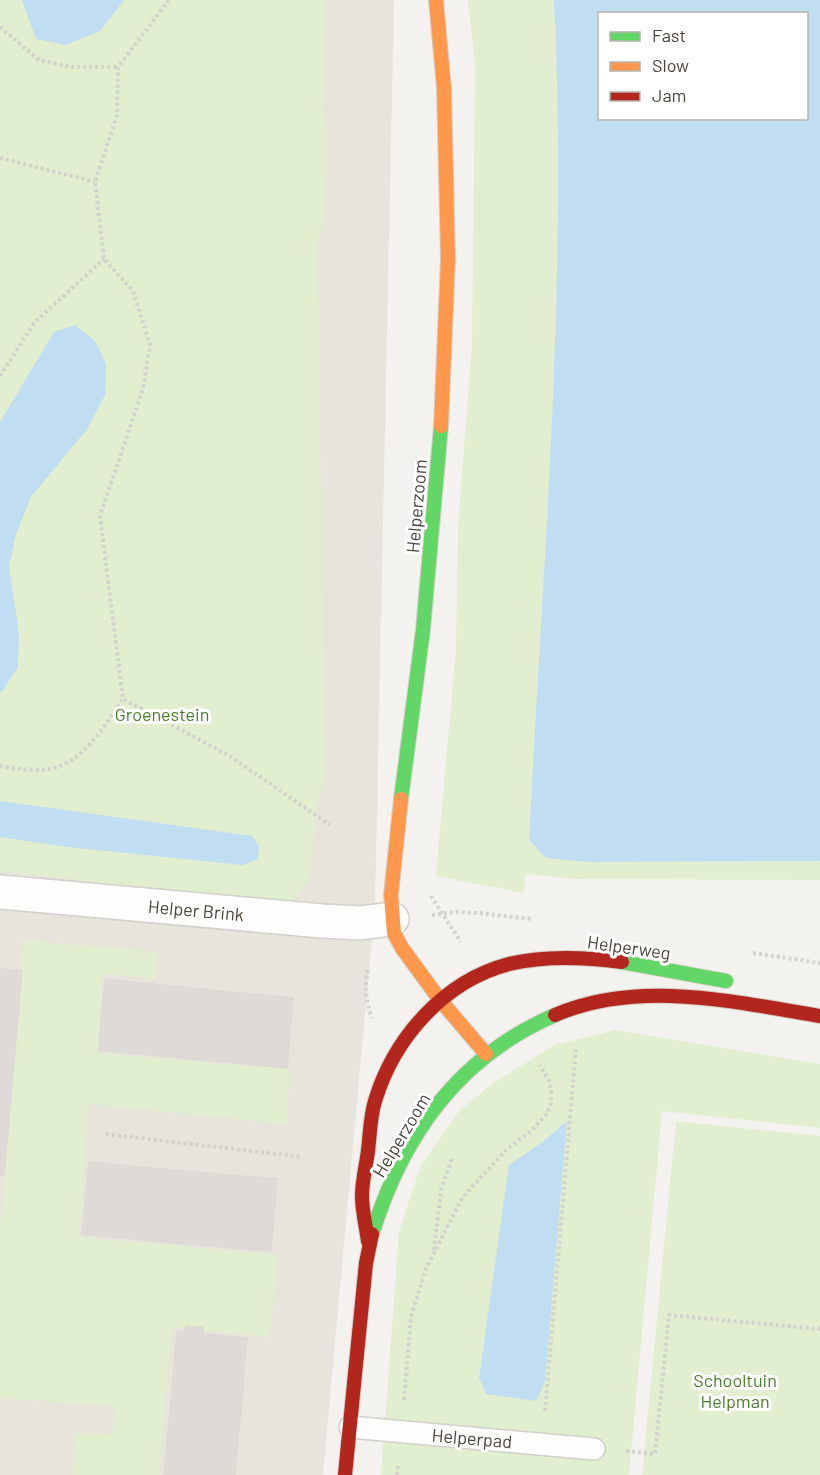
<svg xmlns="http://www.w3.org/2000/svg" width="820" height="1475" font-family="Barlow,sans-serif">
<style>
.residential{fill:#e7e4dc}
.green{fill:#e1eecf;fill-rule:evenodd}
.water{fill:#c0ddf1;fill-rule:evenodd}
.building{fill:#dedbd6;stroke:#dcd9d4;stroke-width:1.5}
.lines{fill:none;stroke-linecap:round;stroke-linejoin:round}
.lane-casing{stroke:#d2d0cb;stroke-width:24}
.street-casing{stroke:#d2d0cb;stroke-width:36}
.fast-casing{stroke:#d3cfc5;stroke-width:16}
.slow-casing{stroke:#d3cfc5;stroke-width:16}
.jam-casing{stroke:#d3cfc5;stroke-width:16}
.path{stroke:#d3d2cc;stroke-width:4;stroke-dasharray:3 3;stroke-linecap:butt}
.lane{stroke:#fdfdfc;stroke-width:21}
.street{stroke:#fdfdfc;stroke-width:33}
.fast{stroke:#63d668;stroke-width:14}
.slow{stroke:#ff974d;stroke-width:14}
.jam{stroke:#b3261e;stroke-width:14}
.labels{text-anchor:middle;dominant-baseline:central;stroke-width:6;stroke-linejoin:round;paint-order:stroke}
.street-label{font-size:18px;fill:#4b4439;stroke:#fff}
.park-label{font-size:18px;fill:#4a7f2a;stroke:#fff}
</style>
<rect width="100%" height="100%" fill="#f4f2ee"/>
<polygon class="residential" points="0,0 394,0 375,904 323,1475 0,1475"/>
<g class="green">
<polygon points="0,0 325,0 322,110 328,131 327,171 322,227 318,239 323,720 327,763 315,817 311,875 293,902 244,899 0,871"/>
<path d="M468 0H554C569 280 543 560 529 840L588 862 820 861V880L574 879 526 874 524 893 436 876 456 648 458 526 472 344 475 65Z"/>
<polygon points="23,940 157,952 156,979 103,974 97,1053 290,1069 286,1124 89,1104 79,1237 277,1255 270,1337 172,1327 159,1475 72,1475 74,1433 112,1434 114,1406 0,1398 0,1229"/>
<path d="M616 1030 820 1064V1128L662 1111 629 1475H381L399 1232 420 1167 459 1111 492 1084 554 1045ZM566 1121 486 1394 542 1142Z"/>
<polygon points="676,1121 820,1136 820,1475 642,1475"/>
</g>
<g class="water">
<polygon points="22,0 124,0 100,31 66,45 36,39"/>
<path d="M554 0H820V861L588 862 546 858 529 840C543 560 568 280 554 0ZM600 14H806V118H600Z"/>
<polygon points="75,325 95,341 106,364 105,395 87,429 31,497 16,534 9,566 19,634 18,667 3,690 0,692 0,422 54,332"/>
<polygon points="0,801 252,836 259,846 258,859 242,865 68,847 0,837"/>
<polygon points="567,1121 545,1382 536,1401 486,1394 479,1378 509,1165 542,1142"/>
</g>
<g class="building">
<polygon points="0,969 22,971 13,1073 0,1072"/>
<polygon points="105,979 199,989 193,1059 99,1050"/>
<polygon points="199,989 293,998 287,1068 193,1059"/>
<polygon points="0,1072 13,1073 4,1176 0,1175"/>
<polygon points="89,1162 183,1171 176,1243 82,1234"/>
<polygon points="183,1171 277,1179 271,1251 176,1243"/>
<polygon points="186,1326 203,1328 203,1334 247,1338 238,1441 168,1434 177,1332 185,1332"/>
<polygon points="168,1434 238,1441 235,1475 164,1475"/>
</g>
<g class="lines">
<defs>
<polyline id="lane" points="350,1427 594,1449"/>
<polyline id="street" points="0,892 322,921 360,923 392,919"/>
<g id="fast">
<polyline points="401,799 423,630 441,426"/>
<polyline points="622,962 726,981"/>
<path d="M372 1234C403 1135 458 1057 555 1015"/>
</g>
<g id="slow">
<polyline points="436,0 444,88 448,259 441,426"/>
<polyline points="401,799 391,895 394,933 402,948 440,1000 486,1054"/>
</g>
<g id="jam">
<path d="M555 1015C639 979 734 1002 820 1016"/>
<path d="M368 1241C366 1226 362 1211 362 1196 362 1181 366 1166 368 1151 370 1135 370 1117 375 1101 394 1038 444 981 509 964 546 955 585 957 622 962"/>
<polyline points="345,1475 366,1263 372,1234"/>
</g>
</defs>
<use href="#lane" class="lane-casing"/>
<use href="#street" class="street-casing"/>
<use href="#fast" class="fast-casing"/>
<use href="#slow" class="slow-casing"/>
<use href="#jam" class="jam-casing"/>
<g class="path">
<polyline points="169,0 118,67 117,116 95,182 104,259 133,291 150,345 143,389 100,516 123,699 228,755 330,825"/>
<polyline points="0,27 39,60 71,67 118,67"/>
<polyline points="0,158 95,182"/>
<polyline points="0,376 34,323 104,259"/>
<path d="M0 766C17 769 43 773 60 766 88 755 106 723 123 699"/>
<polyline points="431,896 461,942"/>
<polyline points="432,915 455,912 479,913 532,919"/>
<polyline points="753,953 820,963"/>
<path d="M368 970C364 986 366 1002 372 1018"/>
<polyline points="106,1134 302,1157"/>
<polyline points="434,1250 441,1190 452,1158"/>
<polyline points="404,1400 411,1317 425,1271 462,1198 507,1149 531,1131 546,1115 551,1104 551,1092 549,1081 540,1065"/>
<polyline points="545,1411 576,1048"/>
<polyline points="626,1451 655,1454 669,1315 820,1329"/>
<polyline points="397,1475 398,1464"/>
</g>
<use href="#lane" class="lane"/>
<use href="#street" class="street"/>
<use href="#fast" class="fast"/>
<use href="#slow" class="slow"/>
<use href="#jam" class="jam"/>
</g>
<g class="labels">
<g class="street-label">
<text transform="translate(416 506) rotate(-85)">Helperzoom</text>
<text transform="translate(196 910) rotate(5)">Helper Brink</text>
<text transform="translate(629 947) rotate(8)">Helperweg</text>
<text transform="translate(401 1135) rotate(-59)">Helperzoom</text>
<text transform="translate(472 1438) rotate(5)">Helperpad</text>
</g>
<g class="park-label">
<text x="162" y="714">Groenestein</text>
<text x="735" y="1380">Schooltuin<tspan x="735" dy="21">Helpman</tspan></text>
</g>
</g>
<rect x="598" y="12" width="210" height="108" fill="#ffffff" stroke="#b7b4b0" stroke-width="1.5"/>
<rect x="610" y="32" width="30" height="9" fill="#63d668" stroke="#b7b4b0" stroke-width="1.5"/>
<text x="652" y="42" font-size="18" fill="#4b4439">Fast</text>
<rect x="610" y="62" width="30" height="9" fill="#ff974d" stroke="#b7b4b0" stroke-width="1.5"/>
<text x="652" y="72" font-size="18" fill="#4b4439">Slow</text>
<rect x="610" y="92" width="30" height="9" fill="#b3261e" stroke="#b7b4b0" stroke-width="1.5"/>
<text x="652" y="102" font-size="18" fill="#4b4439">Jam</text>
</svg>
